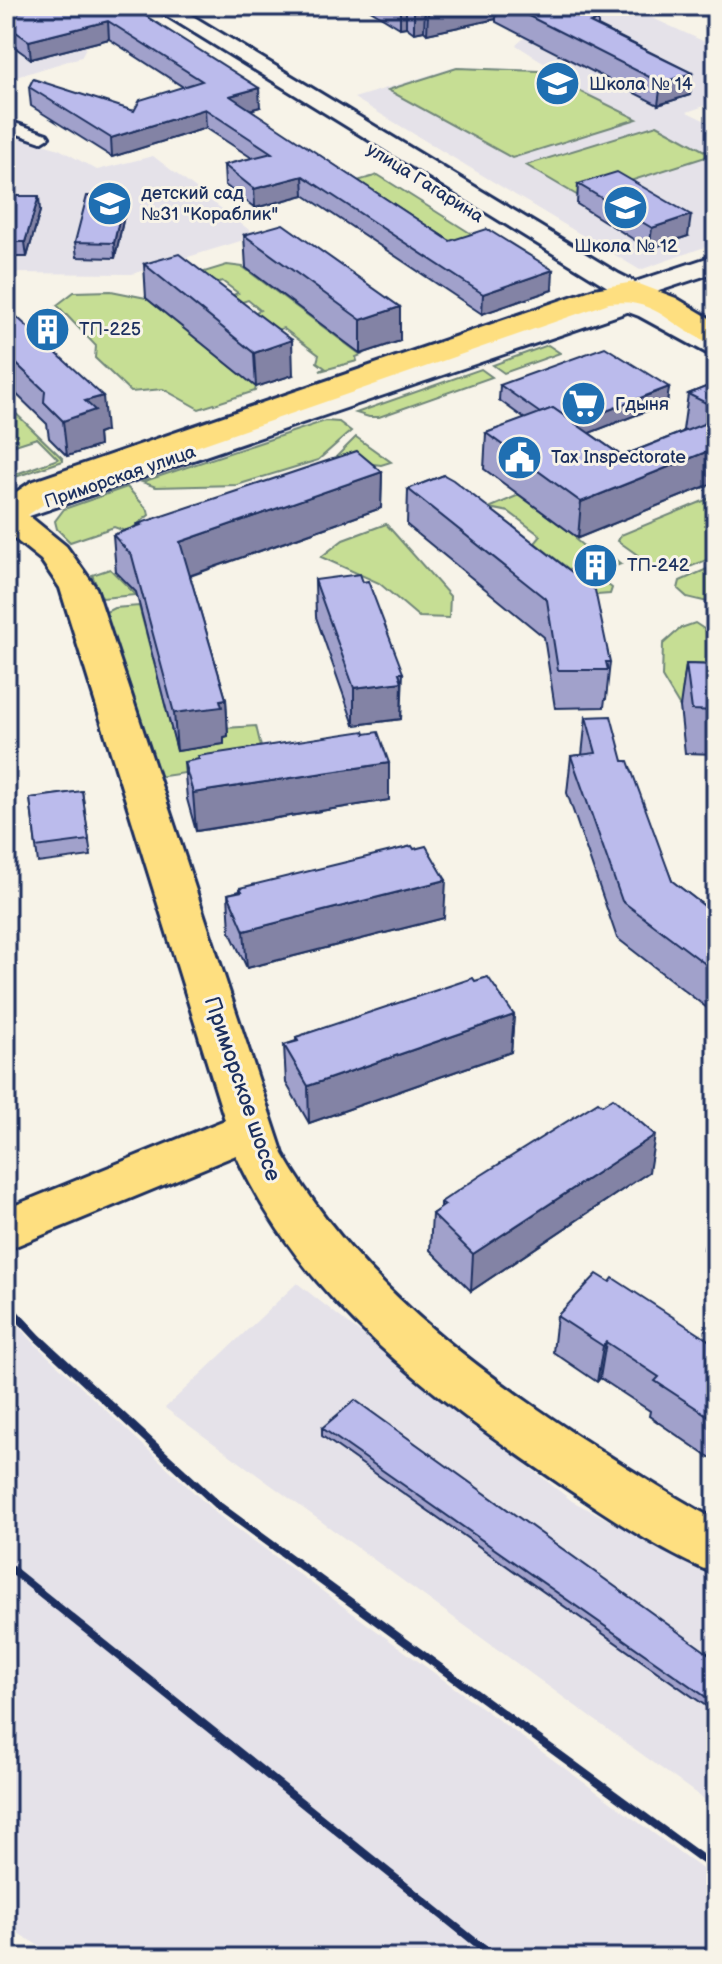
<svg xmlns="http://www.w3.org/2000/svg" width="722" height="1964" font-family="'Balsamiq Sans',sans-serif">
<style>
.built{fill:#e5e2e9}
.green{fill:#c6de94;stroke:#708679;stroke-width:2}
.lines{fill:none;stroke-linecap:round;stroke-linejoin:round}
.minor-casing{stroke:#1b2f5e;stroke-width:6}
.tertiary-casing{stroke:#1b2f5e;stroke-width:6}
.secondary-casing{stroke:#1b2f5e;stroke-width:6}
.primary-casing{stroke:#1b2f5e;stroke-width:6}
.minor{fill:#f7f3e8;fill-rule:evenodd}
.tertiary{fill:#f7f3e8;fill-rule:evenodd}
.secondary{fill:#f7f3e8;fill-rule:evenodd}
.primary{fill:#fedf80;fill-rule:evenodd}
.rail{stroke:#1b2f5e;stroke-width:8}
.wall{fill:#a1a1cb;stroke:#1b2f5e;stroke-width:2}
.shaded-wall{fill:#8383a5;stroke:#1b2f5e;stroke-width:2}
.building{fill:#bbbbec;stroke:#1b2f5e;stroke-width:2}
.labels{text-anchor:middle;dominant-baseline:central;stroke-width:6;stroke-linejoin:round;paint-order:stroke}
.far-poi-label{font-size:18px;fill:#1b2f5e;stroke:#f7f3e8;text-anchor:start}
.far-street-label{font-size:18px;fill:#1b2f5e;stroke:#f7f3e8}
.street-label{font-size:22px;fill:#1b2f5e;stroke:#f7f3e8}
</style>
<rect width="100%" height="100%" fill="#f7f3e8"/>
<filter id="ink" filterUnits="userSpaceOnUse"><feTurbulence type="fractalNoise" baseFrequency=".0125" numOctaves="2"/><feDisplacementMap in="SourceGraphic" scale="16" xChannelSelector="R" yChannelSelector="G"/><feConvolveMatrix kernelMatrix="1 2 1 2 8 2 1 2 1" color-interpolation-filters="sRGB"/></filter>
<g filter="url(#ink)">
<g class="built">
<polygon points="6,6 37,6 90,40 81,57 16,77 6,74"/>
<polygon points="592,6 626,6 716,47 716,102 687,112 716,126 716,243 640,270 354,98 456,67 539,70 548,65 516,45 546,19"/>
<polygon points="6,132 59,149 97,170 153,156 257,236 132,274 6,273"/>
<polygon points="297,1283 572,1501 716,1575 716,1808 165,1408"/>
<polygon points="6,1313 38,1347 217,1514 716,1879 716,1958 59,1958 6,1926"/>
</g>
<g class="green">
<polygon points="457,68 539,71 637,119 512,158 388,90"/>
<polygon points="657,125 712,155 580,197 526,165"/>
<polygon points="378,175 486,243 455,251 350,183"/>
<polygon points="227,265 243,267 361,355 356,357 357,361 320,371 325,368 317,362 319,355 283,328 271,332 250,315 260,310 248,300 236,304 228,297 238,293 222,281 200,288 194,275"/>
<polygon points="111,291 146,298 256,387 255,391 199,409 163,389 131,392 95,358 96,346 57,305 74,292"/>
<polygon points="548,345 560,353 504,373 493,365"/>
<polygon points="481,369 492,377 379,417 369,417 356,413"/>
<polygon points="6,404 63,459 63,461 6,480 6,466 16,474 58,459 37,438 6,448"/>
<polygon points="325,421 339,422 351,431 318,460 237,485 156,487 142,482"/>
<polygon points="356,437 391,462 381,465 334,459"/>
<polygon points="127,487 148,510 149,515 128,532 114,527 70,542 57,529 55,521 64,509"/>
<polygon points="519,495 578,538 576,540 592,553 603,550 621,564 613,567 598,556 580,563 612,588 610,594 597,595 588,589 588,584 535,543 541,536 509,512 489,508"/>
<polygon points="713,497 716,499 716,556 680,571 660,571 618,541 621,535"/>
<polygon points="386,524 450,596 449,618 419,617 379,583 321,557 343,540"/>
<polygon points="716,565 716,604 687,597 678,589 680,581"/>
<polygon points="110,569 136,595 102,598 92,575"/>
<polygon points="139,606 177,750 222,737 225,728 256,726 262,751 252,763 158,777 104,613 114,608"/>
<polygon points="695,623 716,637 716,707 680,707 662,677 663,644 681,628"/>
</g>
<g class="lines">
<defs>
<polygon id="minor" points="6,120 47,134 49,137 41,142 6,130"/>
<polygon id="tertiary" points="604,288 657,306 716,341 716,358 639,316 596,300 592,295 596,290"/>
<polygon id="secondary" points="151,6 176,6 619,274 635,282 716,255 716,272 644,296 636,309 6,524 6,505 617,298 619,294"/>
<path id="primary" d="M634 282 676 298 716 322V344C673 333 660 296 609 303L55 496 28 515 66 546 96 588 283 1154C352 1273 457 1356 570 1431 618 1462 666 1493 716 1520V1574C660 1552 609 1516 559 1483 431 1396 302 1300 236 1155L6 1250V1209L225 1120 60 588 41 560 6 532V499L31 482 594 289Z"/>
</defs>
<use href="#minor" class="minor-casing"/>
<use href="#tertiary" class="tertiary-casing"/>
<use href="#secondary" class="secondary-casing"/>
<use href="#primary" class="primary-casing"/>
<use href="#minor" class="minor"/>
<use href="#tertiary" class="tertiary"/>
<use href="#secondary" class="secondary"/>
<use href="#primary" class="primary"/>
<g class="rail">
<polyline points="6,1304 38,1338 219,1506 716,1869"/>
<polyline points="6,1565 495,1958"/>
</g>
</g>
<g class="wall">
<polygon points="44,6 130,6 260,107 250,110 450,241 552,290 482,314 304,195 255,208 225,185 224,165 252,158 206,128 112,157 31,106 29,87 134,111 183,87 109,39 31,59 6,41 6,15"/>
<polygon points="364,6 558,6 598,20 598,26 692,73 690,95 658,105 496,22 496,19 427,34 424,31 414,33 406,27 400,28"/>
<polygon points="578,184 688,236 649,249 577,204"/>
<polygon points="6,196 40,211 27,257 6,257"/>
<polygon points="125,211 115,258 77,257 75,242"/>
<polygon points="244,235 400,341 361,354 246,268"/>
<polygon points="144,264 293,375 256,387 146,298"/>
<polygon points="6,307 106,431 98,434 99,446 67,456 49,438 47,424 6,384"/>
<polygon points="716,383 716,482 578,538 484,469 486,433 525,419 499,400 500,385 669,387 667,403 589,433 622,456 685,431 683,430 688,394"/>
<polygon points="382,472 381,508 190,576 226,699 228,736 224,737 224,744 177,751 136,592 116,572 113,535 139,526 138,524"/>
<polygon points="444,475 610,662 606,699 605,699 604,707 555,708 544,637 407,525 408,489"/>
<polygon points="315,580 403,673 401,719 354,725 316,617"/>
<polygon points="686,664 716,665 716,754 685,753 680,707"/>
<polygon points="586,717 623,761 672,881 716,915 716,1015 617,938 567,793 571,756 582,755"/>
<polygon points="365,734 389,763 389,800 196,831 187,799 184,762"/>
<polygon points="82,791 91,856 38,863 30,798"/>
<polygon points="240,888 444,918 247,968 230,932 228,894 240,891"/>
<polygon points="475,981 514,1015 511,1052 309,1123 286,1083 284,1045 296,1041 296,1037"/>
<polygon points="649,1172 471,1291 430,1250 432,1214 441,1208 441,1202"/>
<polygon points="716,1202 716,1253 704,1249 712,1213"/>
<polygon points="610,1282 716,1345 716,1462 649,1416 650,1411 600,1378 597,1382 553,1352 557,1316"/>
<polygon points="322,1428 716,1659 716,1713 322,1436"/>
</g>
<g class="shaded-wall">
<polygon points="406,6 406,27 400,28 400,7"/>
<polygon points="458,6 497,6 496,19 427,34 428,12"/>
<polygon points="425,10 424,31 414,33 414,12"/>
<polygon points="108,21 109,39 31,59 29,41"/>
<polygon points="692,73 690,95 658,105 661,83"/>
<polygon points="259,88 260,107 230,115 230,96"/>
<polygon points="205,109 206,128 112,157 111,138"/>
<polygon points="303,176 304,195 255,208 254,189"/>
<polygon points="39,196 40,211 27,257 25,242"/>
<polygon points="124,197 125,211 115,258 114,243"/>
<polygon points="691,215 688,236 649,249 652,228"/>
<polygon points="553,270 552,290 482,314 483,294"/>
<polygon points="400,307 400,341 361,354 361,320"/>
<polygon points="292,340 293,375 256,387 254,353"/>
<polygon points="669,387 667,403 561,444 562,428"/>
<polygon points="103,396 106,431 98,434 99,446 67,456 63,421 85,401"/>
<polygon points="716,448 716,482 578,538 581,502"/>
<polygon points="382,472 381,508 183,578 180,542"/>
<polygon points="402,682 401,719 354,725 354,688"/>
<polygon points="226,699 228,736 224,737 224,744 177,751 174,713"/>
<polygon points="389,763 389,800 196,831 193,793"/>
<polygon points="446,880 444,918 247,968 244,931"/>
<polygon points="514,1015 511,1052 309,1123 308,1086"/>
<polygon points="655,1135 649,1172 471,1291 473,1254"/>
<polygon points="606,1342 600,1378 597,1382 603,1346"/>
</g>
<g class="building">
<polygon points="44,6 76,6 97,12 88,6 130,6 259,88 230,96 450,241 487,229 553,270 483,294 303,176 254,189 224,165 272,153 205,109 111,138 29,87 33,79 134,111 140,100 202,81 108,21 29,41 6,25 6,15"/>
<polygon points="407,6 458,6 428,12 425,10 414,12"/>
<polygon points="509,6 558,6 598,20 590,23 692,73 661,83"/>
<polygon points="617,172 691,215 652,228 578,184"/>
<polygon points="6,196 39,196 25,242 6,242"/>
<polygon points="87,196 124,197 114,243 75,242"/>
<polygon points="283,224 400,307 361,320 244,235"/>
<polygon points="179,254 292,340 254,353 144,264"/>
<polygon points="6,307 103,396 85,401 95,410 63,421 44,402 45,391 6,354"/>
<polygon points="605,347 669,387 575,423 553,408 540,413 500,385"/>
<polygon points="716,383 716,408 688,394"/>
<polygon points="553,408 622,456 716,419 716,448 581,502 486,433"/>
<polygon points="357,451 382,472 180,542 226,699 220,700 222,707 174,713 132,556 113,535 141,525 138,524"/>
<polygon points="444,475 453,480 595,590 610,662 606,662 608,670 558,670 547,600 408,489"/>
<polygon points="360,574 363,582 368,581 403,673 399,673 402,682 354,688 315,580"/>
<polygon points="686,664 716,665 716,711 692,710"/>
<polygon points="611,716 623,761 628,761 672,881 716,915 716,972 622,901 571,756 596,753 586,717"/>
<polygon points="364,731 365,734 378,732 389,763 193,793 184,762 199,759 198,756"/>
<polygon points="82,791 89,840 36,847 30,798"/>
<polygon points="412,846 414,849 426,846 446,880 244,931 228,894 242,891 240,888"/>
<polygon points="488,977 514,1015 308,1086 284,1045 298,1041 296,1037 473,978 475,981"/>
<polygon points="613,1098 655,1135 473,1254 432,1214 445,1205 441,1202 480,1176 598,1102 602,1105"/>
<polygon points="716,1202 716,1214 712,1213"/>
<polygon points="597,1274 610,1282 613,1278 716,1345 716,1421 655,1381 659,1377 606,1342 603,1346 557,1316"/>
<polygon points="355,1400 716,1659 716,1704 322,1428"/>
</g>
</g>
<defs>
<symbol id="school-disc" viewBox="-11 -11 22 22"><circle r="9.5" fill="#1f6fb2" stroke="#f7f3e8"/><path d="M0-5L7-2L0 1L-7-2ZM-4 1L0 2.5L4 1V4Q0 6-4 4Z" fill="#fff"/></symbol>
<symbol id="building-disc" viewBox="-11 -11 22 22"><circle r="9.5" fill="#1f6fb2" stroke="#f7f3e8"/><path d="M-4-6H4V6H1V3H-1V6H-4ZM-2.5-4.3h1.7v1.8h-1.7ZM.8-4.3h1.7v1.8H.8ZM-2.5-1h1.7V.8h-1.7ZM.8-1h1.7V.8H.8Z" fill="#fff"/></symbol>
<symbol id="supermarket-disc" viewBox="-11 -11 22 22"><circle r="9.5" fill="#1f6fb2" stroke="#f7f3e8"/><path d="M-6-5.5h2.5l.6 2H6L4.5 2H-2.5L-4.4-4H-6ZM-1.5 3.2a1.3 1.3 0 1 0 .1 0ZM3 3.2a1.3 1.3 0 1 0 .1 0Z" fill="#fff"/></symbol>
<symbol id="civic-disc" viewBox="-11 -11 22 22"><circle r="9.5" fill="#1f6fb2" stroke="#f7f3e8"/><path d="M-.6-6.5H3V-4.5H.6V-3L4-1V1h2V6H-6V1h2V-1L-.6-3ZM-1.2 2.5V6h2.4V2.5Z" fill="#fff"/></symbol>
</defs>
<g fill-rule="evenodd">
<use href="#school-disc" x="532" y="58" width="51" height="51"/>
<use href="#school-disc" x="84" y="178" width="51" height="51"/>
<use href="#school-disc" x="600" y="182" width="51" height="51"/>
<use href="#building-disc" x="22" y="304" width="51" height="51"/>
<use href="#supermarket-disc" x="558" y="378" width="51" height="51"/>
<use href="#civic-disc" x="494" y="432" width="51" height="51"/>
<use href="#building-disc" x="570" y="540" width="51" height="51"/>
</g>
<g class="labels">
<g class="far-poi-label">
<text x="589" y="84">Школа № 14</text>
<text x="141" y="193">детский сад<tspan x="141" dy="21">№31 "Кораблик"</tspan></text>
<text x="626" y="246" text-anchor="middle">Школа № 12</text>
<text x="79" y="329">ТП-225</text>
<text x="615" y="404">Гдыня</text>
<text x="551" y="457">Tax Inspectorate</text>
<text x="627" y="565">ТП-242</text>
</g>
<g class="far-street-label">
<text transform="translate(425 183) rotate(32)">улица Гагарина</text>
<text transform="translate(120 477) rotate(-19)">Приморская улица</text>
</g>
<g class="street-label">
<text transform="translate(242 1089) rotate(71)">Приморское шоссе</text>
</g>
</g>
<rect width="722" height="1964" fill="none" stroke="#f7f3e8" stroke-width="32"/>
<rect x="16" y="16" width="690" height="1932" fill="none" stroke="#1b2f5e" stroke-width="3" filter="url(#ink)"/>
</svg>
